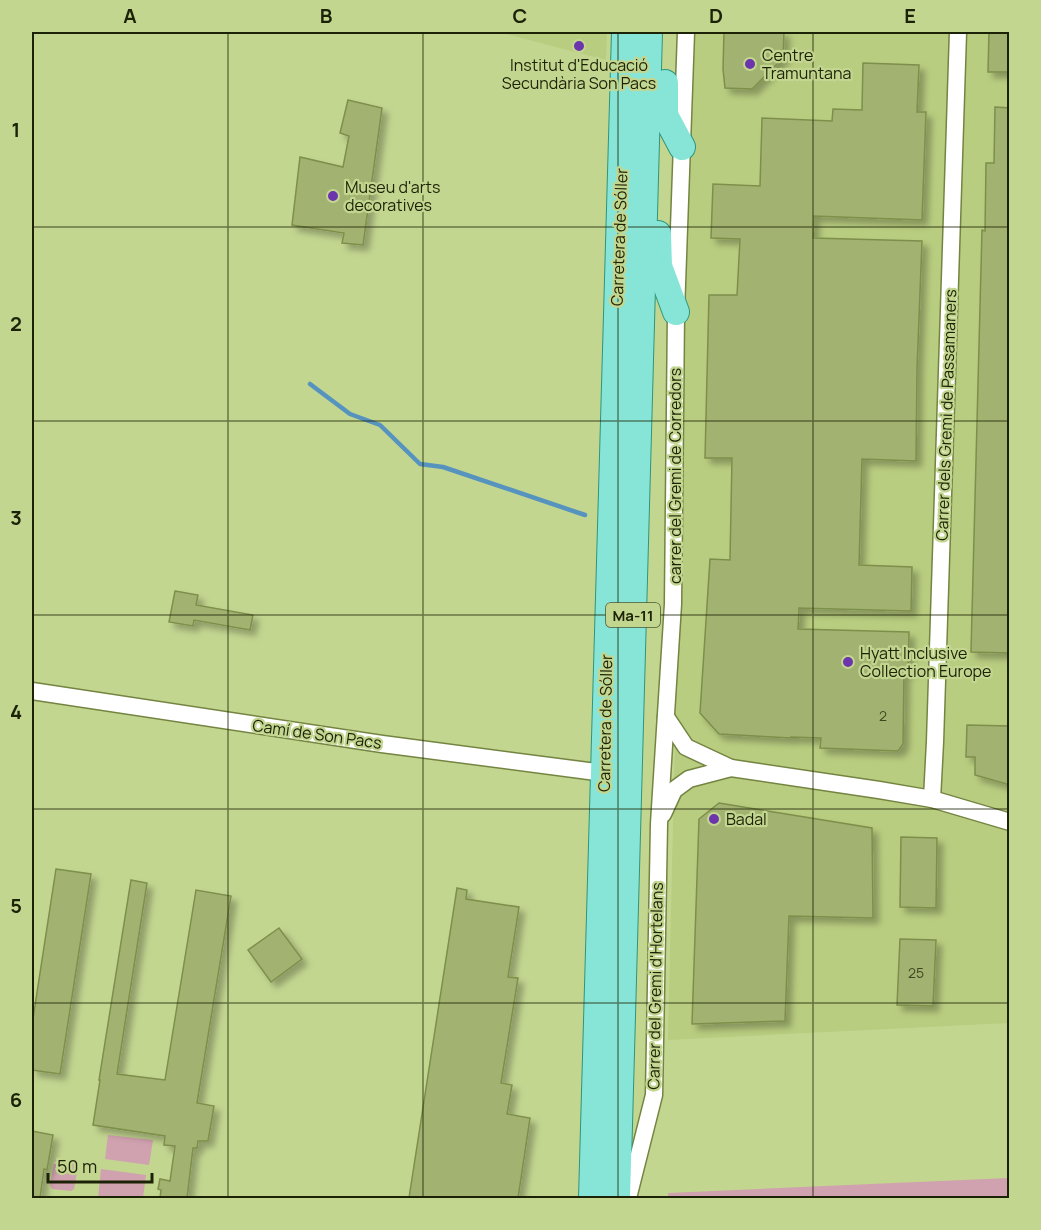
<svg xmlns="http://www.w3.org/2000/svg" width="1041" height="1230" font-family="Manrope,sans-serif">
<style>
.built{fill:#b9cd80}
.green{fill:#d0a1ae}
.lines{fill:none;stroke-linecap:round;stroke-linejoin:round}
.stream{stroke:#5693be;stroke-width:4.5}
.building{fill:#a2b371;stroke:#7e8f4b;stroke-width:1.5;filter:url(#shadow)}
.street-casing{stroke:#748441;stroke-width:19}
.primary-casing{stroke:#2e957c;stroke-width:28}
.street{stroke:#fff;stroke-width:16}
.primary{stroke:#87e5d7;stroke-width:26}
.grid{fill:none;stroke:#1c2206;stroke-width:1.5;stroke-opacity:0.55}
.poi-dot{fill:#6c35ab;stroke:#c3d690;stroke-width:2}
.labels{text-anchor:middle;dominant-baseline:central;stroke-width:4.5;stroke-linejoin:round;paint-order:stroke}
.number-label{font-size:14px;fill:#3e4621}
.shield{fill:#c3d690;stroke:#4e582f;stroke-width:1.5}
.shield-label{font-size:15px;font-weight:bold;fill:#1c2206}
.poi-label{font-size:16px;fill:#1c2206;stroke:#c3d690;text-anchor:start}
.street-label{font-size:16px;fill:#1c2206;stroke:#c3d690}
.neatline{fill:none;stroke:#1c2206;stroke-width:2}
.grid-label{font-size:20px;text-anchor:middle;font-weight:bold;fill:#1c2206}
</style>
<defs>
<filter id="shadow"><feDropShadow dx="5.5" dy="5.5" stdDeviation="3" flood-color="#0004"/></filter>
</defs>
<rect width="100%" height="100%" fill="#c3d690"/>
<g class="built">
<polygon points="498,32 607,32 606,60"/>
<polygon points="687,32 1009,32 1009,1023 668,1040 688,170"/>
</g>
<g class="green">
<polygon points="108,1135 153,1140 149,1165 105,1159"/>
<polygon points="56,1160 74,1163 78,1166 74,1189 71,1191 52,1189 50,1185 54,1163"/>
<polygon points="101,1169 146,1175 143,1198 98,1198"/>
<polygon points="1009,1178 1009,1198 668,1198 668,1193"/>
</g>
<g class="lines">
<polyline class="stream" points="310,384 350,414 380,425 420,464 443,467 585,515"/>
</g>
<g class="building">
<polygon points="724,32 784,32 783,58 752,89 725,88 723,69"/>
<polygon points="989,32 1010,32 1010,72 988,72"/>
<polygon points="863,63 919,65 917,112 926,112 922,220 814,216 813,238 922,241 917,368 916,461 862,459 859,565 912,567 911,611 799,608 798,629 909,632 908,672 904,672 903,744 898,751 820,748 821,738 791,737 791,738 719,734 700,713 710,559 730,560 732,458 705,458 709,295 737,295 740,239 711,238 713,184 760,186 762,118 832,121 833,109 862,110"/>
<polygon points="348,100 382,108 363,245 342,243 344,233 292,225 300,157 343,167 349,136 340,133"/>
<polygon points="995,107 1010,108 1010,653 971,652 982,230 985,231 986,163 994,163"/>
<polygon points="175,591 198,595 196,605 253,615 250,630 194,620 193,626 169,622"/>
<polygon points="967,725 1010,726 1010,785 975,775 975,757 966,757"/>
<polygon points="719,803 872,828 873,918 789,916 785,1021 692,1024 699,819"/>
<polygon points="901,837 937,838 936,908 900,907"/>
<polygon points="56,869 91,874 60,1074 32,1070 32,1025"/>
<polygon points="131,880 147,883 117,1074 165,1080 196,890 231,896 197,1103 214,1106 208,1141 198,1141 197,1148 193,1148 187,1198 160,1198 161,1190 158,1189 160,1179 170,1181 175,1146 164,1145 165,1136 93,1125 100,1080 99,1080"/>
<polygon points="457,888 467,890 466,899 519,907 508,977 518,978 501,1083 512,1085 507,1114 530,1118 518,1198 409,1198"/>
<polygon points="279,928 302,959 271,982 248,950"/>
<polygon points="900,939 936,940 933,1006 897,1005"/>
<polygon points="32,1131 53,1135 47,1170 44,1169 40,1198 32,1198"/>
</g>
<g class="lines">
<defs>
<g id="street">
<polyline points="32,691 382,744 604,773"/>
<polyline points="731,768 879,790 932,799 1010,822"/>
<polyline points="932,799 935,742 958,32"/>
<polyline points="663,814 674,790 689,779 731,768 686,747 666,717"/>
<polyline points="628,1198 654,1095 659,824 673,604 676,312 686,32"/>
</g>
<g id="primary">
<polyline points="665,83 665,115 682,147"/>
<polyline points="658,234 659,266 676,312"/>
<polyline points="592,1198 625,32"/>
<polyline points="617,1198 649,32"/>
</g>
</defs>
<use href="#street" class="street-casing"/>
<use href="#primary" class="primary-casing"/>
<use href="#street" class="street"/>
<use href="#primary" class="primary"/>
</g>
<path class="grid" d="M228 32V1198M423 32V1198M618 32V1198M813 32V1198M32 227H1010M32 421H1010M32 615H1010M32 809H1010M32 1003H1010"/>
<g class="poi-dot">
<circle cx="579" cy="46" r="6"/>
<circle cx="750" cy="64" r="6"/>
<circle cx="333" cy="196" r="6"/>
<circle cx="848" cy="662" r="6"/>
<circle cx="714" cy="819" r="6"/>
</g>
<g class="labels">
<g class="number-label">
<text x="883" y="715">2</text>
<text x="916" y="972">25</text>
</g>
<rect class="shield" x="606" y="603" width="54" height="24" rx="4.5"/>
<g class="shield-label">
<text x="633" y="615">Ma-11</text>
</g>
<g class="poi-label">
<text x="762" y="55">Centre<tspan x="762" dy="18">Tramuntana</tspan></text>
<text x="579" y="65" text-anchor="middle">Institut d'Educació<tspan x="579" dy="18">Secundària Son Pacs</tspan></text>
<text x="345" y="187">Museu d'arts<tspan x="345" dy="18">decoratives</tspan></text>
<text x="860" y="653">Hyatt Inclusive<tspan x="860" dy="18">Collection Europe</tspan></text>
<text x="726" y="819">Badal</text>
</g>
<g class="street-label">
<text transform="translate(619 237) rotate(-88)">Carretera de Sóller</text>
<text transform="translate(946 415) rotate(-88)">Carrer dels Gremi de Passamaners</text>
<text transform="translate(675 476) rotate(-90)">carrer del Gremi de Corredors</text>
<text transform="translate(605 723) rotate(-89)">Carretera de Sóller</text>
<text transform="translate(317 734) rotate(8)">Camí de Son Pacs</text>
<text transform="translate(655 986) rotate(-89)">Carrer del Gremi d'Hortelans</text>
</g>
</g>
<rect width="1041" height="1230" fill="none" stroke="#c3d690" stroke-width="66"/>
<path d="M48 1173v9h104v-9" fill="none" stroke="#1c2206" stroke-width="3"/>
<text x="57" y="1173" font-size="18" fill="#1c2206" stroke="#c3d690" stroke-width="4.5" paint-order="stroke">50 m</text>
<rect x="33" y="33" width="975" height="1164" class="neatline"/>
<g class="grid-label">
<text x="130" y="23">A</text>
<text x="326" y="23">B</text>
<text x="520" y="23">C</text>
<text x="716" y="23">D</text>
<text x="910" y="23">E</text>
<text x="16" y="137">1</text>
<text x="16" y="331">2</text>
<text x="16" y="525">3</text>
<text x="16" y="719">4</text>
<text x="16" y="913">5</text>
<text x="16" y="1107">6</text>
</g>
</svg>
